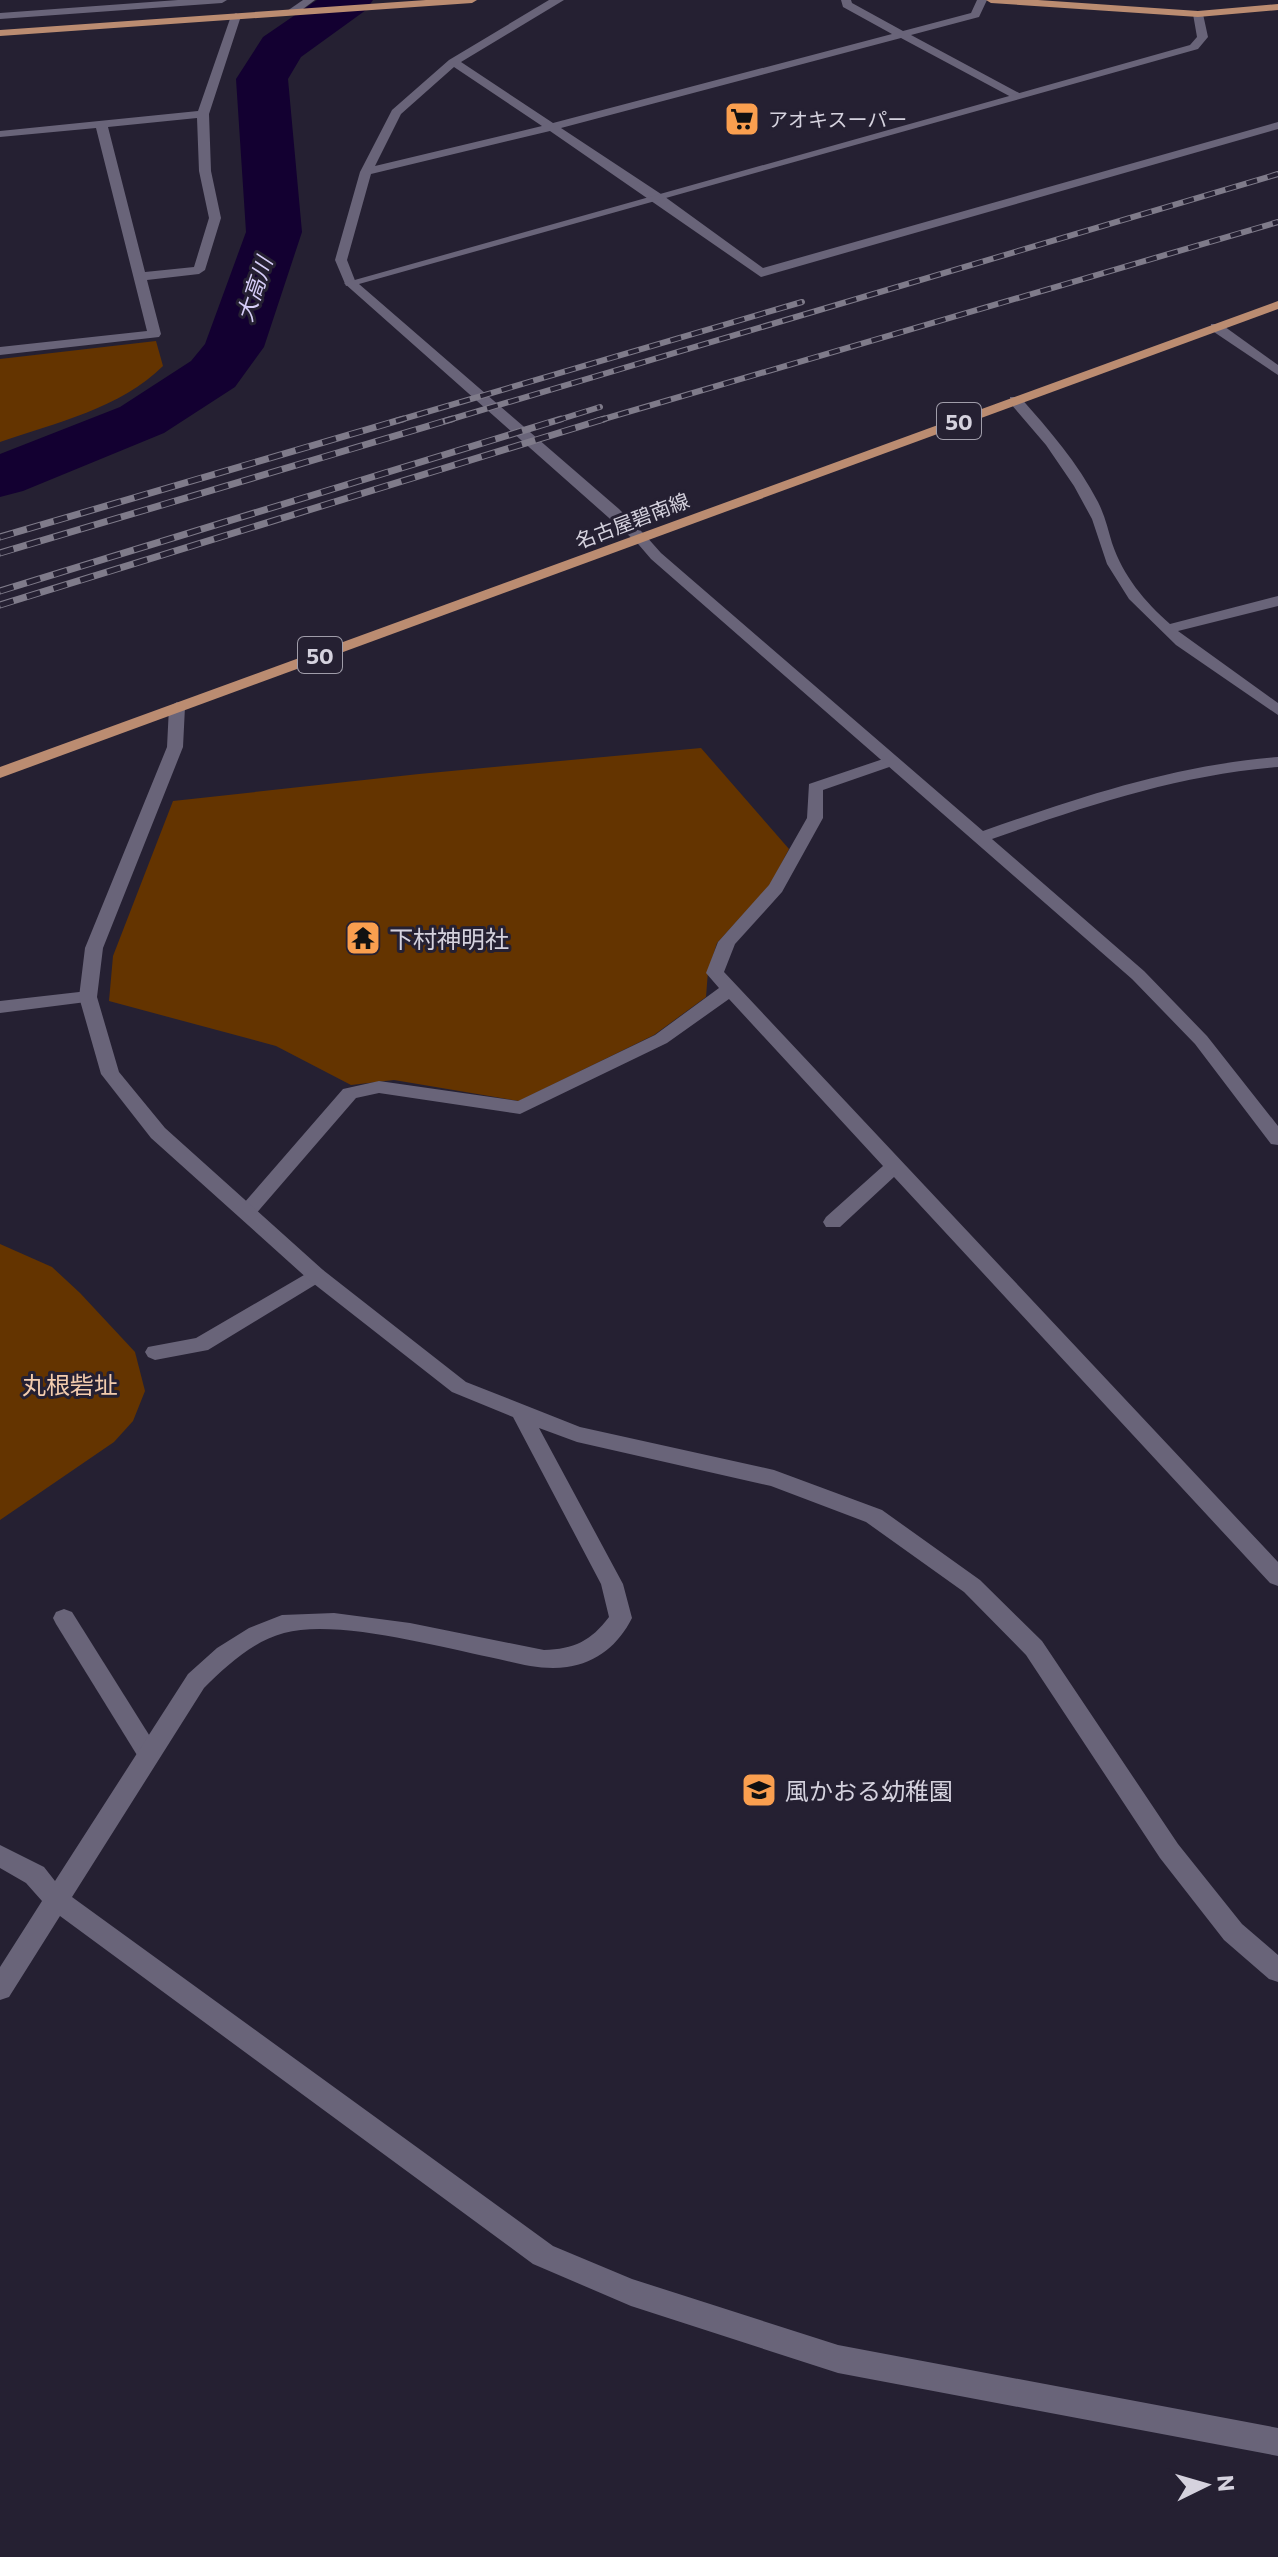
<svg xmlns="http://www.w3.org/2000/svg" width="1278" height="2557" font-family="Commissioner,'Noto Sans JP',sans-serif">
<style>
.green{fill:#643400}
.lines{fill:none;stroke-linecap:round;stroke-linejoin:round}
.river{fill:#130031;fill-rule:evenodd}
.service{fill:#696479;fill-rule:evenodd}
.minor{fill:#696479;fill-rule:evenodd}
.tertiary{fill:#696479;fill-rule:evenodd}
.primary{fill:#bb8c71;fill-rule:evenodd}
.rail-far1-casing{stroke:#7f7b8a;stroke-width:6}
.rail-casing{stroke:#7f7b8a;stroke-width:7}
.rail-far1{stroke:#252032;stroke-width:4;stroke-dasharray:11;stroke-linecap:butt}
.rail{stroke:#252032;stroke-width:5;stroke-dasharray:14;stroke-linecap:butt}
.labels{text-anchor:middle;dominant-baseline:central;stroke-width:6;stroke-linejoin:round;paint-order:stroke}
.far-poi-label{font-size:20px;fill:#d5d2de;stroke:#252032;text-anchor:start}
.far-street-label{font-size:20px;fill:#d5d2de;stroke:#252032}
.far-water-label{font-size:22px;font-style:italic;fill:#d6cdf8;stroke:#252032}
.shield{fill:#252032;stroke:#a09daa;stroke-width:2}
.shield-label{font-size:22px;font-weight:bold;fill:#d5d2de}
.poi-label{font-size:24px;fill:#d5d2de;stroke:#252032;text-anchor:start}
.park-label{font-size:24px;fill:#f3ccae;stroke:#252032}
</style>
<rect width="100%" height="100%" fill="#252032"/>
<g class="green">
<path d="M156 341 163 366C121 408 55 423 0 442V359Z"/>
<polygon points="701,748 789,849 770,885 717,943 708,971 706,997 654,1035 519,1101 394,1080 351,1085 276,1046 109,1001 113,956 173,801 419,774"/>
<polygon points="0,1244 52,1267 80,1293 135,1352 145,1391 133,1421 114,1442 0,1520"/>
</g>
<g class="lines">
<polygon class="river" points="317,0 373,0 366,10 301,57 288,79 302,232 264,347 235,387 164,433 23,491 0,497 0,454 120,407 191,361 205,344 246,232 236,79 263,37"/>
<g class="service">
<polygon points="1211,324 1221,324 1278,365 1278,375 1211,330"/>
<polygon points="892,756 898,758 898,764 823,790 823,818 782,892 735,944 724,972 1278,1562 1278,1586 1270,1583 894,1177 840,1227 826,1227 823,1222 826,1217 883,1166 729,999 667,1043 520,1114 379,1093 356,1098 254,1216 240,1216 237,1211 343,1089 379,1081 518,1101 655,1035 719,988 706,973 718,942 769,885 807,818 809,784"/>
<polygon points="88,991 97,997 94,1001 0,1013 0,1001"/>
<polygon points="316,1268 323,1270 326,1275 323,1280 208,1350 155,1360 148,1357 145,1352 148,1347 196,1338"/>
<polygon points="64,1609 72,1612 156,1746 160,1753 156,1760 148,1763 140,1760 56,1624 53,1618 56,1612"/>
</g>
<g class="minor">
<polygon points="178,0 227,0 222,3 0,19 0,13"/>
<polygon points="303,0 315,0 295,15 287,15 287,11"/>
<path d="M549 0H564L461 62 553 123 892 34 843 7 841 0H851L852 3 903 31 971 13 977 0H987L979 17 911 35 1021 94V98H1013L901 38 561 128 661 194 763 268 1278 122V129L761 277 550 131 371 174 347 260 356 283 346 286 335 260 360 172 392 110 449 60ZM454 67 542 126 375 166 401 114Z"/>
<path d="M236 13 241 16 209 114 211 171 221 218 205 270 199 274 147 280 161 334 159 337 0 355V347L147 331 96 128 0 137V131L198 111 231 16ZM197 118 199 171 209 218 194 267 145 272 108 127Z"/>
<path d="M1010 397H1020C1049 430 1078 463 1098 502 1105 516 1108 529 1112 543 1123 576 1145 602 1170 624L1278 596V606L1178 631 1278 703V715L1176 645 1129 599 1107 564 1092 519 1074 486 1046 445 1010 403Z"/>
<path d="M640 534 645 535 661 553 983 831C1080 797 1175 765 1278 757V767C1178 775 1086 806 992 839L1144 971 1207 1036 1278 1126V1145L1271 1144 1195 1044 1132 979 651 559 633 538Z"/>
<path d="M177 702 185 707 183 747 103 948 97 997 119 1072 165 1128 323 1270 466 1382 580 1427 774 1470 882 1510 980 1580 1042 1641 1178 1844 1242 1924 1278 1955V1982L1269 1979 1224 1940 1160 1858 1026 1655 964 1592 866 1522 771 1486 577 1442 539 1428 623 1584 632 1618C619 1644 597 1663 567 1667 540 1671 514 1662 489 1657 435 1646 336 1619 284 1633 253 1641 226 1666 204 1688L72 1897 553 2246 632 2279 838 2345 1278 2428V2456L838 2373 631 2306 533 2264 60 1916 9 1997 0 2000V1967L42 1901 26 1883 0 1868V1845L44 1867 55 1881 188 1674 217 1648 249 1628 282 1615 334 1613 410 1623 544 1650C574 1649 591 1641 609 1617L601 1584 513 1417 452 1392 309 1280 151 1138 101 1074 79 997 85 948 167 747 169 707Z"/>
</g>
<polygon class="tertiary" points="1198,11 1203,14 1208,37 1198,49 359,284 619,509 645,535 645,541 635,541 344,283 1190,45 1197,37 1193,14"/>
<g class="primary">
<polygon points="426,0 477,0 472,3 0,36 0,30"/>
<polygon points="986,0 1038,0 1198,11 1278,4 1278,10 1198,17 991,3"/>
<polygon points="1278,301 1278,309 0,778 0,767"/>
</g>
<defs>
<g id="rail-far1">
<polyline points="396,421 802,302"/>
<polyline points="445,421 1278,174"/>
<polyline points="555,421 600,407"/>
<polyline points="597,421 1278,222"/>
</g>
<g id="rail">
<polyline points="0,537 403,419"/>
<polyline points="0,553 452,419"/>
<polyline points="0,591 561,419"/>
<polyline points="0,605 604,419"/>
</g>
</defs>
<use href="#rail-far1" class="rail-far1-casing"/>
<use href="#rail" class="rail-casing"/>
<use href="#rail-far1" class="rail-far1"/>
<use href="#rail" class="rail"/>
</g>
<defs>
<symbol id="supermarket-square" viewBox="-11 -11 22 22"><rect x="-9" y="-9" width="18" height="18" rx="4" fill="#fa9f4f" stroke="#252032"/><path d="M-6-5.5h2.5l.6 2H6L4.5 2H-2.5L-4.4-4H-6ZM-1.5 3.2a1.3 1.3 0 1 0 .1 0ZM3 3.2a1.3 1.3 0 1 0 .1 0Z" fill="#111"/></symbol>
<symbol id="temple-square" viewBox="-11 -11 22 22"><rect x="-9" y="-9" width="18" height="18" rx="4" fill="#fa9f4f" stroke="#252032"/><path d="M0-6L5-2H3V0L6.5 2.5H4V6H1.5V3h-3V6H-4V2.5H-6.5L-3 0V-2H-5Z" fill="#111"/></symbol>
<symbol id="school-square" viewBox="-11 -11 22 22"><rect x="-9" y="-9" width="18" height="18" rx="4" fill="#fa9f4f" stroke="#252032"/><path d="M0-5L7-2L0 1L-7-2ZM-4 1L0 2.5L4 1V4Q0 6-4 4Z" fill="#111"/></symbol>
</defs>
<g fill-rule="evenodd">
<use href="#supermarket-square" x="722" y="99" width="40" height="40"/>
<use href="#temple-square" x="343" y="918" width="40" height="40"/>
<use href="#school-square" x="739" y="1770" width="40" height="40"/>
</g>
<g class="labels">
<g class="far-poi-label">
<text x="768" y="119">アオキスーパー</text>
</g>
<g class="far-street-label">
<text transform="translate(632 520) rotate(-21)">名古屋碧南線</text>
</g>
<g class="far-water-label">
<text transform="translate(254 289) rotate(-71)">大高川</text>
</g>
<g class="shield">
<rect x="937" y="403" width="44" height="36" rx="6"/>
<rect x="298" y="637" width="44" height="36" rx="6"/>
</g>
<g class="shield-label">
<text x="959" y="421">50</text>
<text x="320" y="655">50</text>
</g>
<g class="poi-label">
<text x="389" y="938">下村神明社</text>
<text x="785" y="1790">風かおる幼稚園</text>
</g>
<g class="park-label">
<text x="70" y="1384">丸根砦址</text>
</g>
</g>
<g transform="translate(1206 2485) rotate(85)" stroke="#252032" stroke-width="6" paint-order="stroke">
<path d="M0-6L14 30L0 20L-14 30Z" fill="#d5d2de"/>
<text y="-12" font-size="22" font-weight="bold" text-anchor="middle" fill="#d5d2de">N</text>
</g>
</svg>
